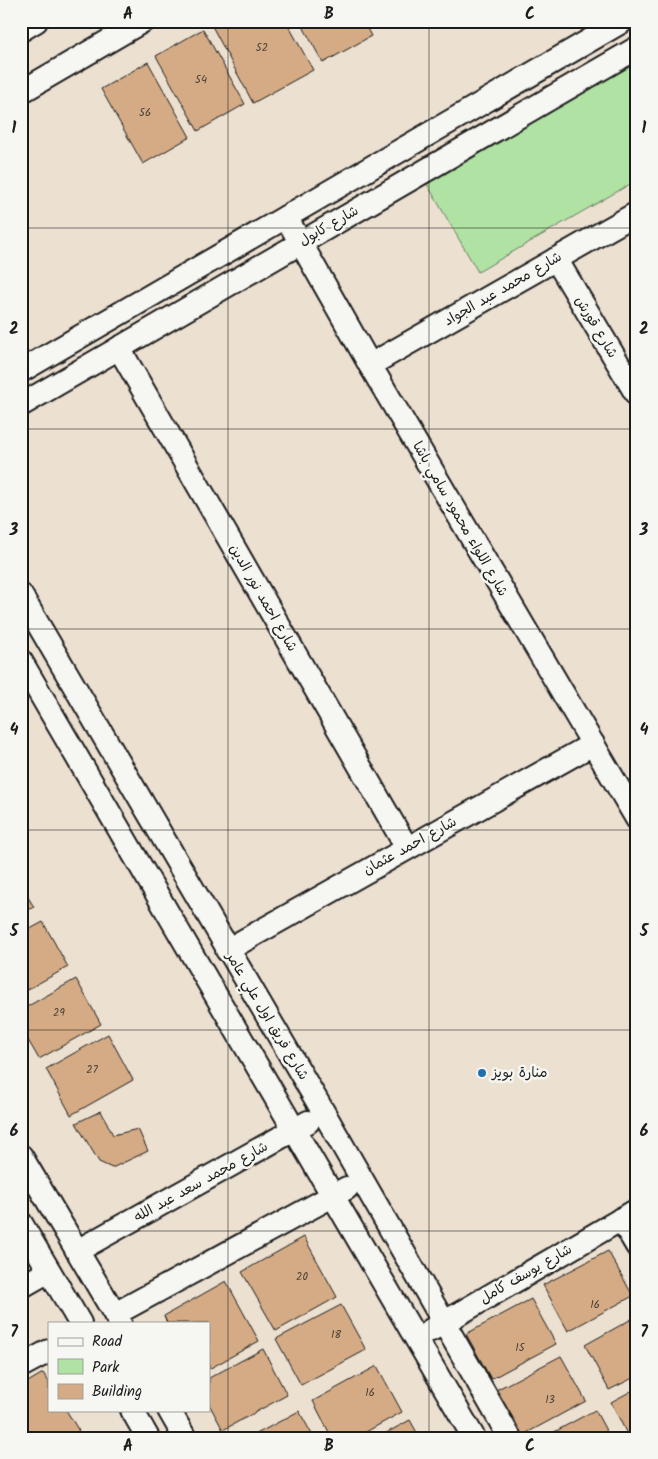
<svg xmlns="http://www.w3.org/2000/svg" width="658" height="1459" font-family="Kalam,'Playpen Sans Arabic',sans-serif">
<style>
.green{fill:#afe2a3;stroke:#667f60}
.building{fill:#d4ab85;stroke:#1c1c1c}
.lines{fill:none;stroke-linecap:round;stroke-linejoin:round}
.minor-casing{stroke:#1c1c1c;stroke-width:26}
.minor{stroke:#f6f6f2;stroke-width:22}
.grid{fill:none;stroke:#1c1c1c;stroke-width:1;stroke-opacity:0.55}
.poi-dot{fill:#1f6fb2;stroke:#f6f6f2;stroke-width:2}
.labels{text-anchor:middle;dominant-baseline:central;stroke-width:5;stroke-linejoin:round;paint-order:stroke}
.number-label{font-size:11px;fill:#4a4036}
.street-label{font-size:14px;fill:#1c1c1c;stroke:#f6f6f2}
.poi-label{font-size:14px;fill:#1c1c1c;stroke:#f6f6f2;text-anchor:start}
.neatline{fill:none;stroke:#1c1c1c;stroke-width:2}
.grid-label{font-size:16px;text-anchor:middle;font-weight:bold;fill:#1c1c1c}
</style>
<rect width="100%" height="100%" fill="#ece0d1"/>
<filter id="ink" filterUnits="userSpaceOnUse"><feTurbulence type="fractalNoise" baseFrequency=".02" numOctaves="2"/><feDisplacementMap in="SourceGraphic" scale="10" xChannelSelector="R" yChannelSelector="G"/><feConvolveMatrix kernelMatrix="1 2 1 2 8 2 1 2 1" color-interpolation-filters="sRGB"/></filter>
<g filter="url(#ink)">
<polygon class="green" points="637,47 637,180 478,272 420,172"/>
<g class="building">
<polygon points="221,21 286,21 313,70 253,103 212,26"/>
<polygon points="300,21 363,21 371,36 323,63"/>
<polygon points="203,29 245,104 198,131 156,56"/>
<polygon points="148,62 190,137 143,164 101,89"/>
<polygon points="21,886 34,907 21,914"/>
<polygon points="43,922 68,967 21,993 21,934"/>
<polygon points="76,979 101,1024 39,1059 21,1028 21,1010"/>
<polygon points="108,1034 133,1080 71,1115 46,1069"/>
<polygon points="101,1111 113,1135 138,1129 148,1151 112,1168 99,1162 76,1123"/>
<polygon points="304,1237 337,1297 276,1331 242,1272"/>
<polygon points="608,1251 633,1296 568,1331 543,1285"/>
<polygon points="226,1281 259,1341 209,1369 209,1323 167,1323 164,1316"/>
<polygon points="531,1299 556,1344 491,1379 466,1334"/>
<polygon points="341,1305 366,1350 301,1385 276,1339"/>
<polygon points="637,1316 637,1376 609,1390 585,1345"/>
<polygon points="263,1349 287,1395 223,1430 209,1404 209,1378"/>
<polygon points="561,1356 586,1401 521,1436 496,1390"/>
<polygon points="377,1366 402,1412 355,1438 332,1438 313,1401"/>
<polygon points="43,1373 49,1382 49,1410 66,1410 79,1431 66,1438 21,1438 21,1386"/>
<polygon points="637,1388 637,1438 629,1438 611,1402"/>
<polygon points="595,1410 610,1438 543,1438"/>
<polygon points="299,1411 314,1438 249,1438"/>
<polygon points="410,1420 420,1438 377,1438"/>
</g>
<g class="lines">
<defs>
<g id="minor">
<polyline points="21,30 36,21"/>
<polyline points="21,92 143,21"/>
<polyline points="286,217 370,365 637,819"/>
<polyline points="556,259 637,395"/>
<polyline points="119,348 407,848"/>
<polyline points="370,365 637,213"/>
<polyline points="21,371 623,21"/>
<polyline points="21,405 637,48"/>
<polyline points="21,595 324,1113 510,1438"/>
<polyline points="21,661 474,1438"/>
<polyline points="227,950 593,744"/>
<polyline points="21,1156 120,1323"/>
<polyline points="621,1219 637,1246"/>
<polyline points="21,1223 80,1323"/>
<polyline points="77,1251 308,1122"/>
<polyline points="21,1287 49,1271"/>
<polyline points="115,1314 347,1188"/>
<polyline points="431,1330 637,1210"/>
<polyline points="21,1366 49,1351"/>
<polyline points="132,1410 148,1438"/>
<polyline points="169,1410 185,1438"/>
</g>
</defs>
<use href="#minor" class="minor-casing"/>
<use href="#minor" class="minor"/>
</g>
</g>
<path class="grid" d="M228 21V1438M429 21V1438M21 228H637M21 429H637M21 629H637M21 830H637M21 1030H637M21 1231H637"/>
<circle class="poi-dot" cx="482" cy="1073" r="5"/>
<g class="labels">
<g class="number-label">
<text x="262" y="48">52</text>
<text x="201" y="80">54</text>
<text x="145" y="113">56</text>
<text x="59" y="1013">29</text>
<text x="92" y="1070">27</text>
<text x="302" y="1277">20</text>
<text x="595" y="1305">16</text>
<text x="336" y="1335">18</text>
<text x="520" y="1348">15</text>
<text x="370" y="1393">16</text>
<text x="550" y="1400">13</text>
</g>
<g class="street-label">
<text transform="translate(329 226) rotate(-30)">شارع كابول</text>
<text transform="translate(503 289) rotate(-30)">شارع محمد عبد الجواد</text>
<text transform="translate(596 327) rotate(59)">شارع قورش</text>
<text transform="translate(460 519) rotate(60)">شارع اللواء محمود سامي باشا</text>
<text transform="translate(263 598) rotate(60)">شارع احمد نور الدين</text>
<text transform="translate(410 846) rotate(-29)">شارع احمد عثمان</text>
<text transform="translate(267 1016) rotate(59)">شارع فريق اول علي عامر</text>
<text transform="translate(201 1182) rotate(-29)">شارع محمد سعد عبد الله</text>
<text transform="translate(526 1274) rotate(-30)">شارع يوسف كامل</text>
</g>
<g class="poi-label">
<text x="492" y="1073">منارة بويز</text>
</g>
</g>
<rect width="658" height="1459" fill="none" stroke="#f6f6f2" stroke-width="55"/>
<rect x="48" y="1322" width="162" height="90" fill="#f6f6f2" stroke="#9f9f9c"/>
<rect x="58" y="1338" width="25" height="8" fill="#f6f6f2" stroke="#9f9f9c"/>
<text x="92" y="1346" font-size="15" fill="#1c1c1c">Road</text>
<rect x="58" y="1359" width="25" height="15" fill="#afe2a3" stroke="#9f9f9c"/>
<text x="92" y="1372" font-size="15" fill="#1c1c1c">Park</text>
<rect x="58" y="1384" width="25" height="15" fill="#d4ab85" stroke="#9f9f9c"/>
<text x="92" y="1396" font-size="15" fill="#1c1c1c">Building</text>
<rect x="28" y="28" width="602" height="1404" class="neatline"/>
<g class="grid-label">
<text x="128" y="19">A</text>
<text x="329" y="19">B</text>
<text x="530" y="19">C</text>
<text x="14" y="133">1</text>
<text x="644" y="133">1</text>
<text x="14" y="334">2</text>
<text x="644" y="334">2</text>
<text x="14" y="535">3</text>
<text x="644" y="535">3</text>
<text x="14" y="735">4</text>
<text x="644" y="735">4</text>
<text x="14" y="936">5</text>
<text x="644" y="936">5</text>
<text x="14" y="1136">6</text>
<text x="644" y="1136">6</text>
<text x="14" y="1337">7</text>
<text x="644" y="1337">7</text>
<text x="128" y="1451">A</text>
<text x="329" y="1451">B</text>
<text x="530" y="1451">C</text>
</g>
</svg>
